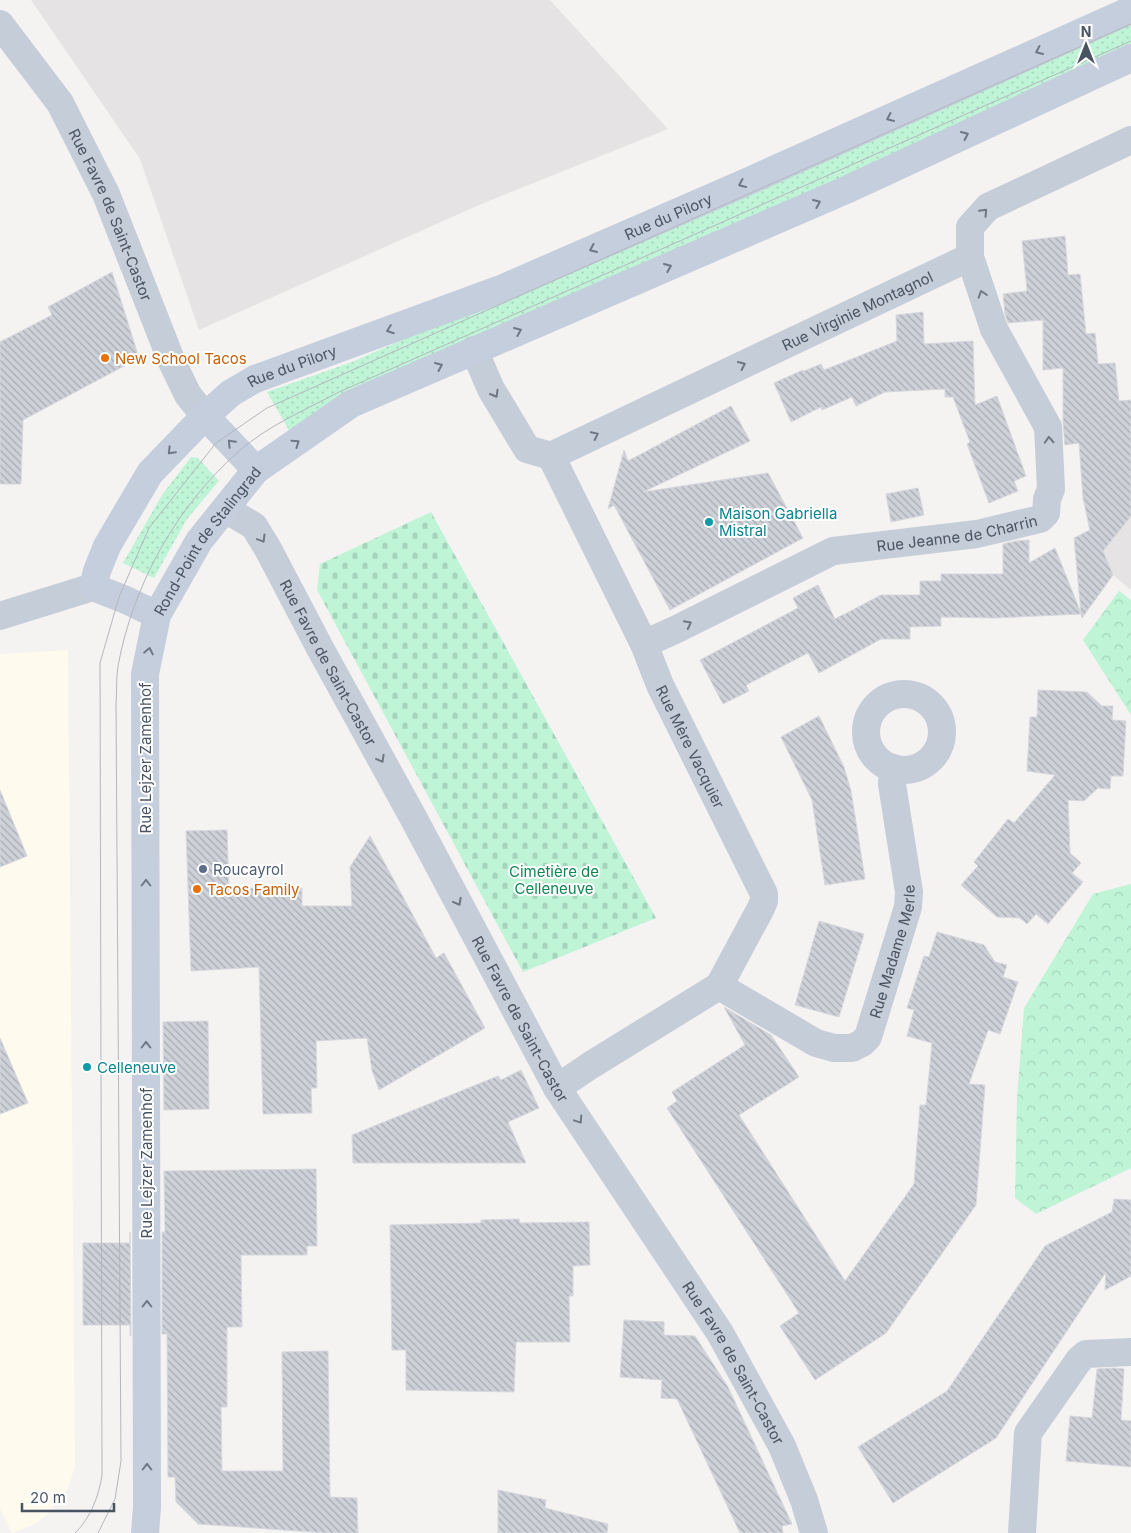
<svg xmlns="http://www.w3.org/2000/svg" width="1131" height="1533" font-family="Inter,sans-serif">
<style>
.commercial{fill:#fefaed}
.education{fill:#e6e3e4}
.grass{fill:url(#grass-dots)}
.cemetery{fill:url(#cemetery-stones)}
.park{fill:url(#park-crowns)}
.building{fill:url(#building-back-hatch);stroke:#d6d8de}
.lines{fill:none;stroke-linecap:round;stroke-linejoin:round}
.minor{stroke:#c5cdd8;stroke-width:28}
.secondary{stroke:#c4cedc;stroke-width:28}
.tram{stroke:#b4b7bd;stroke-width:1}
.oneway{stroke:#6d7987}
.oneway2{stroke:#6e7885}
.food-dot{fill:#e8710a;stroke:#fff;stroke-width:2}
.culture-dot{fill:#0f9aa8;stroke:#fff;stroke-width:2}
.service-dot{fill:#5c6f8a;stroke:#fff;stroke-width:2}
.labels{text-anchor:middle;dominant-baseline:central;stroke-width:4;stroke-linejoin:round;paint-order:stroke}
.street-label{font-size:15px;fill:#485462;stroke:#fff}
.food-label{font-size:15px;fill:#c56008;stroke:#fff;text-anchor:start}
.culture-label{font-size:15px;fill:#0d838f;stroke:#fff;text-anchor:start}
.service-label{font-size:15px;fill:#4e5e75;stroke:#fff;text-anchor:start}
.park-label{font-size:15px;fill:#0f8753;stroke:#fff}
</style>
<defs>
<pattern id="grass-dots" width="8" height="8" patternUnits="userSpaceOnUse" patternTransform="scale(1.25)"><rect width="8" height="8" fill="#bff4d7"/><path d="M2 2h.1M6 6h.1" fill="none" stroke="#a6d3bb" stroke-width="1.8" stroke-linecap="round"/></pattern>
<pattern id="cemetery-stones" width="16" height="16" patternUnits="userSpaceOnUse" patternTransform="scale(1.25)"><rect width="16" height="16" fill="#bff4d7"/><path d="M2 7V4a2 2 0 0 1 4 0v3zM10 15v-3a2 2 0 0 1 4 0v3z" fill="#a6d3bb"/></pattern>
<pattern id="park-crowns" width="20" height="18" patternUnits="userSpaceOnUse" patternTransform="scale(1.25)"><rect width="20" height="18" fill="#bff4d7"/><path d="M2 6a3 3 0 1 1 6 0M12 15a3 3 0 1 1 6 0" fill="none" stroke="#a6d3bb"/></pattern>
<pattern id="building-back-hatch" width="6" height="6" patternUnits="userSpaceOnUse" patternTransform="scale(1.25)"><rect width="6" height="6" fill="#ced1d8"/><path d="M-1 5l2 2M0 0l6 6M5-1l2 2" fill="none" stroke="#a9acb3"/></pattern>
</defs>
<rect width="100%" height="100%" fill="#f5f2f2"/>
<polygon class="commercial" points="68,650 75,1466 68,1488 47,1515 33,1525 12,1533 0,1509 0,654"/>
<g class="education">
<polygon points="31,0 550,0 668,129 479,205 199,330 140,159"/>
<polygon points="1131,487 1131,590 1113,575 1096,599 1075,555 1074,538 1089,530 1085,510 1096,507"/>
</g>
<g class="grass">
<polygon points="1131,18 1131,52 293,437 267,392 352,362"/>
<polygon points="191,457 198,458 219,481 187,519 154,578 123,563 162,495"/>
</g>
<polygon class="cemetery" points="431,512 656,918 523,972 317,590 320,564"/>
<g class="park">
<polygon points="1119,591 1131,600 1131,715 1083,640"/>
<polygon points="1131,884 1131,1168 1036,1214 1015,1198 1017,1098 1024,1008 1093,894"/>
</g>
<g class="building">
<polygon points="1065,236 1068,275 1080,274 1086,334 1095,333 1098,364 1115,363 1119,401 1131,400 1131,516 1103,551 1113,575 1082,618 1081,614 995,618 941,617 941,626 910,627 910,639 881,639 819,673 808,653 746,685 749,691 723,704 700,660 798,608 793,598 818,585 835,619 844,614 846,617 845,614 881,595 920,595 920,581 941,581 941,574 1003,574 1003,544 1016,541 1029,540 1029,563 1055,548 1081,613 1074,538 1090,530 1083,498 1079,443 1065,445 1063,423 1063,368 1043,370 1043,320 1008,323 1005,314 1003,294 1027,291 1022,241"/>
<polygon points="112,272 139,358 23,420 21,484 0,484 0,342 52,315 48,307"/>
<polygon points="923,312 924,344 973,341 975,405 997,396 1026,476 1014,481 1018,491 989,503 967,444 970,442 953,397 945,397 945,389 885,392 856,406 852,397 822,410 821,407 791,422 774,383 803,370 804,371 821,364 824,370 897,341 896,315"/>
<polygon points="731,406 750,441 643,492 768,473 803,538 670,610 614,505 608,509 624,450 628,461"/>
<polygon points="918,488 924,515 891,522 886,494"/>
<polygon points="1038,690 1087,692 1102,706 1113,706 1112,720 1126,721 1123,776 1111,776 1110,789 1098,788 1084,801 1068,800 1070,853 1081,863 1072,873 1083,882 1048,924 1036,914 1027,924 1020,918 997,917 961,885 978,866 974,862 1008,819 1014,823 1055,775 1027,771 1030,717 1037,717"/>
<polygon points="819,716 844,767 851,791 865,879 825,885 812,800 781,737"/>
<polygon points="0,790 27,856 0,867"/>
<polygon points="227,830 229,888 302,888 302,906 352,906 350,867 370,836 436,958 444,953 485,1028 379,1090 372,1070 367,1038 316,1041 317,1088 311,1088 312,1113 263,1114 259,967 191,971 186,831"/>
<polygon points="819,921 864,934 839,1017 795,1005"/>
<polygon points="937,932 984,945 995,962 1007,965 1003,977 1018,982 1000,1034 988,1030 969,1084 985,1085 976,1205 886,1333 815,1380 780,1326 799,1313 667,1108 677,1101 672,1092 745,1045 724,1007 771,1035 799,1077 739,1115 845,1281 914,1184 920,1105 926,1105 932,1043 907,1036 914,1010 907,1008 924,956 929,957"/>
<polygon points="208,1021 209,1109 164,1110 163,1022"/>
<polygon points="0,1038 28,1103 0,1114"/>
<polygon points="521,1070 539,1108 508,1122 526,1163 353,1163 352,1135 498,1076 501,1080"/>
<polygon points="316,1169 317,1246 307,1246 307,1255 241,1255 242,1327 227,1327 227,1407 221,1407 222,1471 283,1471 282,1352 328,1351 330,1497 357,1498 358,1533 327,1533 198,1524 176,1502 175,1477 168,1477 167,1334 162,1334 162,1232 165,1232 164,1171"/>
<polygon points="1114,1199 1131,1200 1131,1276 1105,1290 1106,1272 996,1438 893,1503 858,1447 947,1391 1045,1246 1112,1212"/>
<polygon points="519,1219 520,1223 589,1222 590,1265 573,1266 573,1296 569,1296 570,1342 516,1342 514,1392 406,1390 406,1350 392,1350 390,1225 481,1223 481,1220"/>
<polygon points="130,1232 131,1336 130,1336 130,1325 83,1325 83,1243 130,1243"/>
<polygon points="624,1320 664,1322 664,1335 695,1336 728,1387 792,1524 782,1526 783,1533 740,1533 677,1399 661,1398 662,1380 620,1377"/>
<polygon points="1115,1368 1124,1369 1121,1420 1131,1421 1131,1467 1066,1461 1070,1416 1092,1418 1097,1369"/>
<polygon points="498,1490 546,1500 545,1508 608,1524 607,1533 498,1533"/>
</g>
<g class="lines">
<g class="minor">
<path id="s1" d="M0 24 60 103 106 194 172 362 188 395 205 416"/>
<path id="s2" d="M474 350 491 389 527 449 551 456 644 644 660 685 764 894V901L760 910 719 986 591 1065 557 1088"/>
<path id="s3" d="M551 456 970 257V227L988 207 1131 140"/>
<path id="s4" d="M225 509 254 526 268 549 321 650 414 819 557 1088 720 1333 782 1446 804 1500 814 1533"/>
<polyline points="0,616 93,587"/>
<path id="s5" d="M644 644 677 629 833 551 977 534 1040 519 1046 513 1047 499 1051 489 1048 427 994 329 970 257"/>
<circle cx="904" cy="732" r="38"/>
<path id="s6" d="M719 986 816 1043 834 1048H852L862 1043 868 1037 908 907 909 892 892 784 893 768"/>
<polyline points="1022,1533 1028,1433 1079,1360 1086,1354 1131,1352"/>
</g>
<g class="secondary">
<polyline points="205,416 256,470"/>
<path id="s7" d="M157 615 126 600 93 587 97 571 107 546 150 473 205 416 231 393 255 379 501 289 749 181 1131 10"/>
<path id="s8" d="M145 1533 147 1507 145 674 157 615 199 541 256 470 351 404 846 190 1131 58"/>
</g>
<g class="tram">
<path d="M75 1533C91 1518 99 1495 102 1475L100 663 119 597 149 528 216 443 267 408 1131 24"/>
<path d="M98 1533 115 1499 121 1461 116 704C117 692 116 678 118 666 133 585 176 507 238 452 267 426 305 410 339 392L1131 41"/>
</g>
</g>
<defs><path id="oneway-chevron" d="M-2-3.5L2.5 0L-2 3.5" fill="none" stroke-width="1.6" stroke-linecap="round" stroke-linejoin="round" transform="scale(1.25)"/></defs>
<g class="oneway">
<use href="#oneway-chevron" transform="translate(1039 51) rotate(156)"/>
<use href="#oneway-chevron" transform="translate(890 118) rotate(156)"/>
<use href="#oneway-chevron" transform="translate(965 135) rotate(-25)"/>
<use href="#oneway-chevron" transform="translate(742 184) rotate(156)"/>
<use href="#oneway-chevron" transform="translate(817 203) rotate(-23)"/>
<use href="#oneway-chevron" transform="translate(593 249) rotate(156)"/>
<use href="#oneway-chevron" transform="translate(668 267) rotate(-23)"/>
<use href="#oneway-chevron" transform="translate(390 330) rotate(160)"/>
<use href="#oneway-chevron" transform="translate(518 331) rotate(-23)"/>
<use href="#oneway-chevron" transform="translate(439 366) rotate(-24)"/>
<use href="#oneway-chevron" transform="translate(231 443) rotate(-134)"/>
<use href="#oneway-chevron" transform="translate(296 443) rotate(-35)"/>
<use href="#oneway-chevron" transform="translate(171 451) rotate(134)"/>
<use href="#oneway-chevron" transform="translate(149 651) rotate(-78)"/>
<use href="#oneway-chevron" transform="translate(146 883) rotate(-90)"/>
<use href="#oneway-chevron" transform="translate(146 1045) rotate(-90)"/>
<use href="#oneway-chevron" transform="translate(147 1304) rotate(-90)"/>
<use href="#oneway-chevron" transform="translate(147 1467) rotate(-90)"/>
</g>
<g class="oneway2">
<use href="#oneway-chevron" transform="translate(984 212) rotate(-47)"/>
<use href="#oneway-chevron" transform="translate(982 294) rotate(-108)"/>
<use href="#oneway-chevron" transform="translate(742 365) rotate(-25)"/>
<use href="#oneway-chevron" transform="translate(495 394) rotate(60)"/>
<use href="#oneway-chevron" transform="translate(595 435) rotate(-26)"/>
<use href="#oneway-chevron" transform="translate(1049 440) rotate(-93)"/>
<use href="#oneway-chevron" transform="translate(262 539) rotate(59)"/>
<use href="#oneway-chevron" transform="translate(688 624) rotate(-27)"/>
<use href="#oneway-chevron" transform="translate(381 759) rotate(61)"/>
<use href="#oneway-chevron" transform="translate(458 902) rotate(62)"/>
<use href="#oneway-chevron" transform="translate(579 1120) rotate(56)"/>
</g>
<g class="food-dot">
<circle cx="105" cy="358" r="5"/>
<circle cx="197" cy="889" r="5"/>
</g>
<g class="culture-dot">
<circle cx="709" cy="522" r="5"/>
<circle cx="87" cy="1067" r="5"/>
</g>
<circle class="service-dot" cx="203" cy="869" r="5"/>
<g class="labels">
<g class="street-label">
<text stroke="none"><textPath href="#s1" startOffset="222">Rue Favre de Saint-Castor</textPath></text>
<text stroke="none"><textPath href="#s7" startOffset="784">Rue du Pilory</textPath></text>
<text stroke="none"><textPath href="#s3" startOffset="339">Rue Virginie Montagnol</textPath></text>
<text stroke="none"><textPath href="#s7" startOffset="379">Rue du Pilory</textPath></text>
<text stroke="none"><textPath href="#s5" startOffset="336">Rue Jeanne de Charrin</textPath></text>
<text stroke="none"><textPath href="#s8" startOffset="1009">Rond-Point de Stalingrad</textPath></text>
<text stroke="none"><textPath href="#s4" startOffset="189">Rue Favre de Saint-Castor</textPath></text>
<text stroke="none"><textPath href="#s2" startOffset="460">Rue Mère Vacquier</textPath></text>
<text transform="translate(145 758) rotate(-90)">Rue Lejzer Zamenhof</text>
<text stroke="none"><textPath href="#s6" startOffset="258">Rue Madame Merle</textPath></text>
<text stroke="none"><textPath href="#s4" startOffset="594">Rue Favre de Saint-Castor</textPath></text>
<text transform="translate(146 1163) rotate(-90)">Rue Lejzer Zamenhof</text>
<text stroke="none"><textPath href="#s4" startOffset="999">Rue Favre de Saint-Castor</textPath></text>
</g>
<g class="food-label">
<text x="115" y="358">New School Tacos</text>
<text x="207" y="889">Tacos Family</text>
</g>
<g class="culture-label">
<text x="719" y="513">Maison Gabriella<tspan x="719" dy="17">Mistral</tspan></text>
<text x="97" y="1067">Celleneuve</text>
</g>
<g class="service-label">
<text x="213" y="869">Roucayrol</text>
</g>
<g class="park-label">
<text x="554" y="871">Cimetière de<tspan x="554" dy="17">Celleneuve</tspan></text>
</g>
</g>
<g transform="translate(1086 45)" stroke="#ffffff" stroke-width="4" paint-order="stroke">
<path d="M0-4L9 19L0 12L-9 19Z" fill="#485462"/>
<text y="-8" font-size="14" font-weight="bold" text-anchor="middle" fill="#485462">N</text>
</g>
<path d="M22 1503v8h92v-8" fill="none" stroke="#485462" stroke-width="2.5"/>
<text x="30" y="1503" font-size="15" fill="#485462" stroke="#ffffff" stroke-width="4" paint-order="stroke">20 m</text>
</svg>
